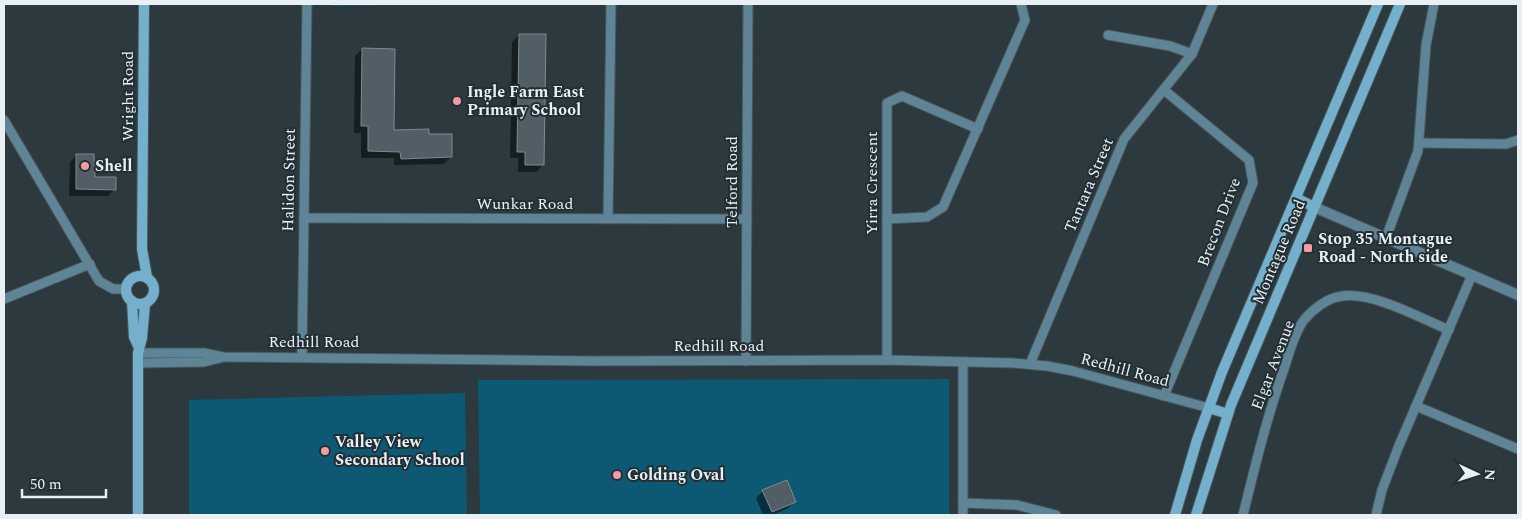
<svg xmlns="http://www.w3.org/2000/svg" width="1522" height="519" font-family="Spectral,serif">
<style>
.green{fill:#0d5973}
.shadow{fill:#0007}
.building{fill:#515e65;stroke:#7d8b92}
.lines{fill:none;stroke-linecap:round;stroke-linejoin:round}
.minor-casing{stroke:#4a565c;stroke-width:11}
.tertiary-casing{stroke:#4a565c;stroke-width:12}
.secondary-casing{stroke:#4a565c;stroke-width:12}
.minor{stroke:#5f8496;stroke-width:9}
.tertiary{stroke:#5f8496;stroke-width:10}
.secondary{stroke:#74b0cb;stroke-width:10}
.poi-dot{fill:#f59b9d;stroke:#222f34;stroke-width:2}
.labels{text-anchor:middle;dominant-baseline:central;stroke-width:4;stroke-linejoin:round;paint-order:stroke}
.poi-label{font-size:16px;font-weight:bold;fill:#e8f0f4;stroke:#222f34;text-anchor:start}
.street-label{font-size:16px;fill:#e8f0f4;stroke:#222f34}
</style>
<rect width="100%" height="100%" fill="#2c393f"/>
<g class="green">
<polygon points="331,4 554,4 331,6"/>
<polygon points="949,379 949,515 480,515 478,380"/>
<polygon points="465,393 467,515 189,515 189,400"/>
</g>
<g class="shadow">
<polygon points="519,35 543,165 536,172 518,172 518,158 510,158 512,42"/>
<polygon points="362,49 393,131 451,157 444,164 394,165 394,158 361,158 361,133 354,133 355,56"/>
<polygon points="77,155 93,178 115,189 108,196 69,196 70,162"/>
<polygon points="763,491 794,502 787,509 772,515 763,515 756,498"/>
</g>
<g class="building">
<polygon points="519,34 546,34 544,165 525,165 525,152 517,152"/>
<polygon points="362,48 395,49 394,130 429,129 429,134 452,134 452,157 401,159 400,152 368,151 368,126 361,126"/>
<polygon points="76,154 94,154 95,177 116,177 116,190 76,189"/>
<polygon points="787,480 796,502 772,512 762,490"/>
</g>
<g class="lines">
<defs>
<g id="minor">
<polyline points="1108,35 1170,46 1192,54"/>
<polyline points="1164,90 1249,160 1253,183 1164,396"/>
<polyline points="4,120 99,281 113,289 126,289"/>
<polyline points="1420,143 1506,144 1518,140"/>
<polyline points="304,218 747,219"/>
<polyline points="608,219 611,4"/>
<polyline points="887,219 927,217 943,207 1025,20 1021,4"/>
<polyline points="1386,238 1418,151 1426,45 1434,4"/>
<polyline points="4,299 90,264"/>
<polyline points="138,353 204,353 223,357 592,361 887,360 1013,363 1047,366 1073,371 1209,408"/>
<polyline points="302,357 307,4"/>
<polyline points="887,360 887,103 902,96 978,129"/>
<polyline points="746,361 748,4"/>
<polyline points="963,362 963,515"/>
<polyline points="138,363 204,362 220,358"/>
<polyline points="1030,364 1124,139 1192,54 1213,4"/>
<polyline points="1416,406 1518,449"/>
<polyline points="963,503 1017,505 1056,515"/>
<path d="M1243 515C1255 466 1267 417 1284 369 1289 354 1294 333 1304 320 1313 309 1327 298 1342 296 1372 291 1420 318 1449 330"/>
<polyline points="1376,515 1382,490 1398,448 1472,275"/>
</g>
<polyline id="tertiary" points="1314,207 1518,295"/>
<g id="secondary">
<polyline points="144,4 142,249 147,277"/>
<polyline points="1296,198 1314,207"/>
<circle cx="140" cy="290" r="14"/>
<polyline points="132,301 134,337 139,348"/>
<polyline points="1209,408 1228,414"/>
<polyline points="138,515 138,353 142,338 145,304"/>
<polyline points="1175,515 1197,440 1222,372 1378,4"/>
<polyline points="1196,515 1231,405 1400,4"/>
</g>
</defs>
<use href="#minor" class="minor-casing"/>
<use href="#tertiary" class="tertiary-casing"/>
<use href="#secondary" class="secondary-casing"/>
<use href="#minor" class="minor"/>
<use href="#tertiary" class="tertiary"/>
<use href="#secondary" class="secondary"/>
</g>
<g class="poi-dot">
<circle cx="457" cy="101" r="5"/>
<circle cx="85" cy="166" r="5"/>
<rect x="1303" y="243" width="10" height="10" rx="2.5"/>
<circle cx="325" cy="451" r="5"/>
<circle cx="617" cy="475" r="5"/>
</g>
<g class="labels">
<g class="poi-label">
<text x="467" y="92">Ingle Farm East<tspan x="467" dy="18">Primary School</tspan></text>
<text x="95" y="166">Shell</text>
<text x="1318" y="239">Stop 35 Montague<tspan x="1318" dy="18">Road - North side</tspan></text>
<text x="335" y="442">Valley View<tspan x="335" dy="18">Secondary School</tspan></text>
<text x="627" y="475">Golding Oval</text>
</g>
<g class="street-label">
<text transform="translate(128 96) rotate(-90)">Wright Road</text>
<text transform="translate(289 180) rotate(-89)">Halidon Street</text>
<text transform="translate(732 182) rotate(-90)">Telford Road</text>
<text transform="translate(872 183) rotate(-90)">Yirra Crescent</text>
<text transform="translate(1089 185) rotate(-67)">Tantara Street</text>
<text x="525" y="204">Wunkar Road</text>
<text transform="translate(1219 222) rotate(-69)">Brecon Drive</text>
<text transform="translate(1279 252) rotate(-67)">Montague Road</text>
<text x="314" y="342">Redhill Road</text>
<text x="719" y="346">Redhill Road</text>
<text transform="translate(1273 365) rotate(-69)">Elgar Avenue</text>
<text transform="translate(1125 370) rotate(15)">Redhill Road</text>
</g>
</g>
<rect width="1522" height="519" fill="none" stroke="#e8f0f4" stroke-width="10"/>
<g transform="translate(1477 474) rotate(94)" stroke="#222f34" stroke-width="4" paint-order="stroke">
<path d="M0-4L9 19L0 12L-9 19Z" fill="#e8f0f4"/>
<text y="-8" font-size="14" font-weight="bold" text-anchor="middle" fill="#e8f0f4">N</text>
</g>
<path d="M22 489v8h84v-8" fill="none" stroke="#e8f0f4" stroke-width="2.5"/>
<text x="30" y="489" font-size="15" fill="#e8f0f4" stroke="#222f34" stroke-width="4" paint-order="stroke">50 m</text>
</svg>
